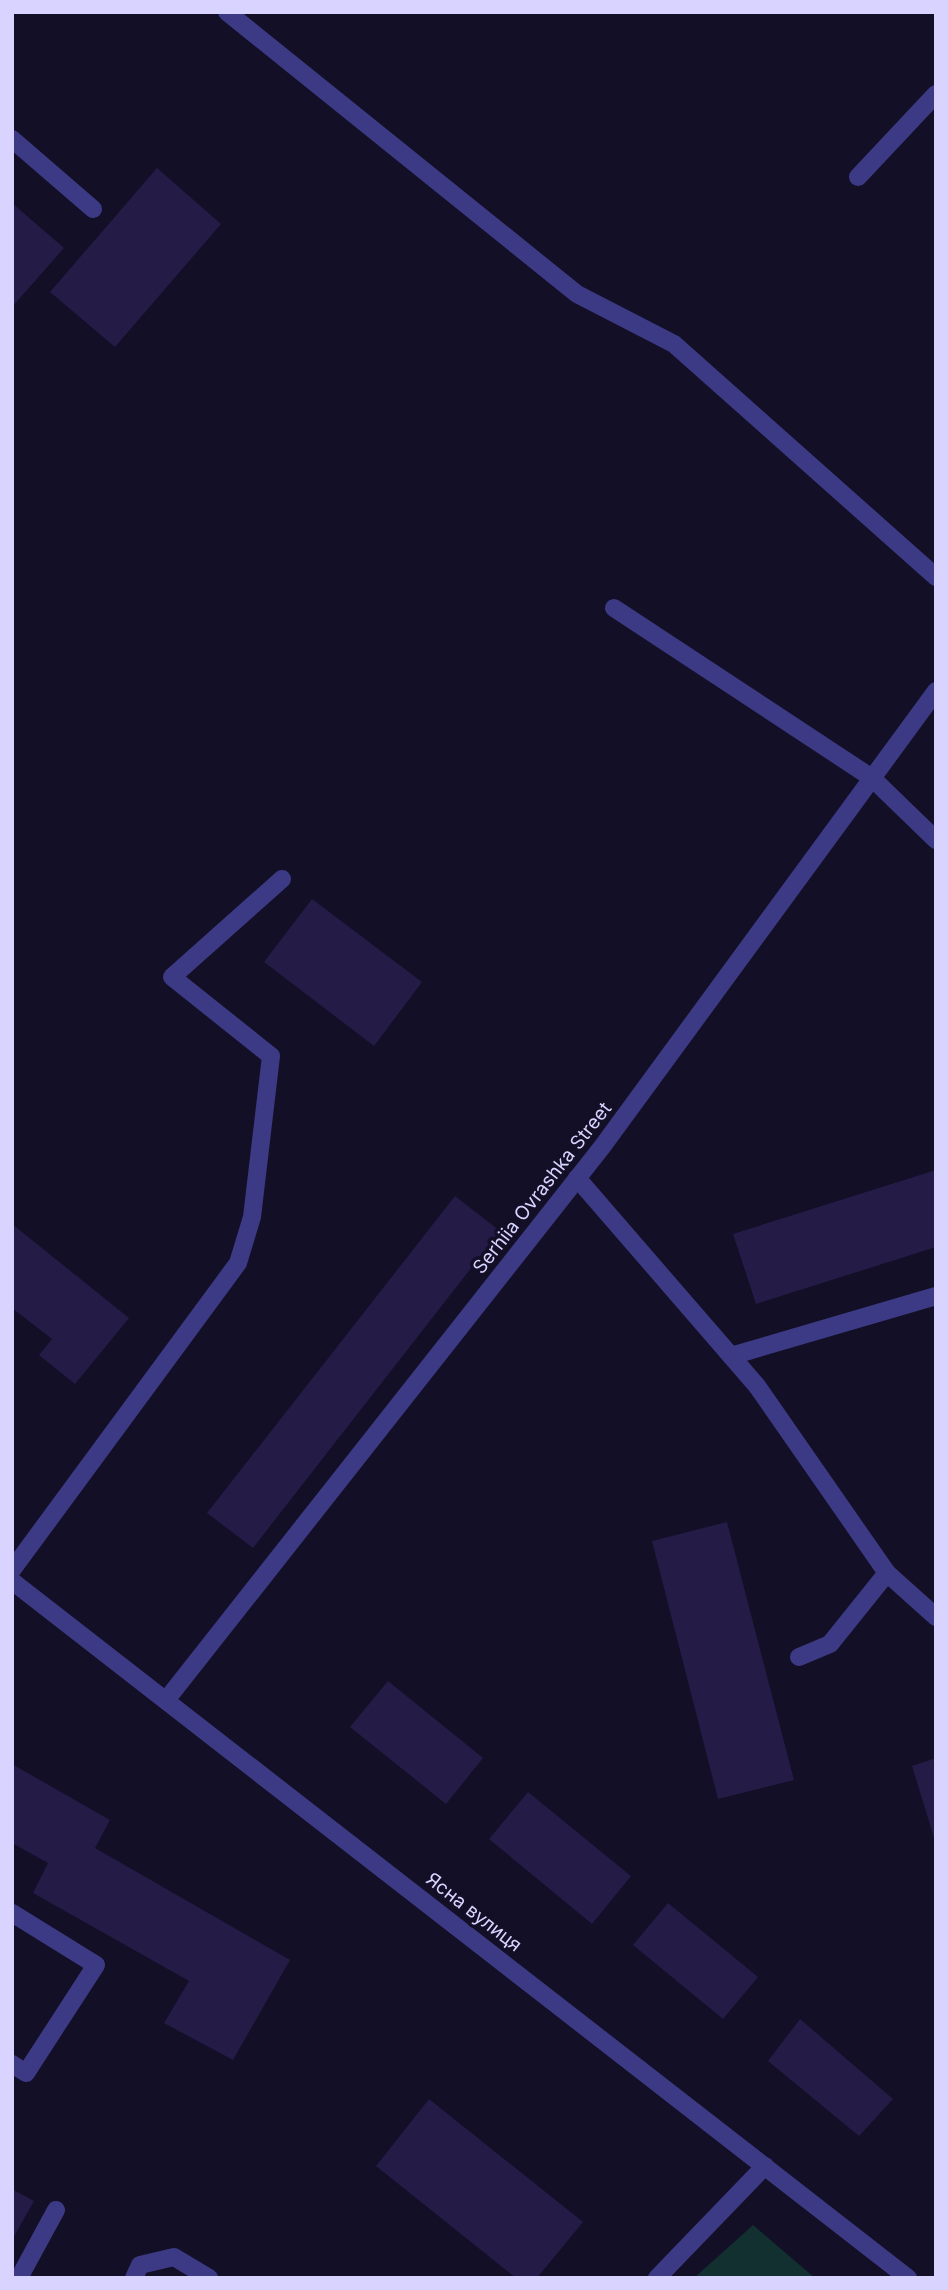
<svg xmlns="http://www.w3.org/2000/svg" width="948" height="2290" font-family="Inter,sans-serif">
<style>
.green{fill:#12302f}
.building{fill:#241b47}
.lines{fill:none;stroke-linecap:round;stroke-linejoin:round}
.lane{stroke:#3d3a85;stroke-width:18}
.street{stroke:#3d3a85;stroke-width:18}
.labels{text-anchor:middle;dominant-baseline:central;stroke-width:7;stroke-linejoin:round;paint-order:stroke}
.street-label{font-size:19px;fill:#d9d4ff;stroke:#130f26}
</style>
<rect width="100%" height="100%" fill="#130f26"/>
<polygon class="green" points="753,2225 815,2278 694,2278"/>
<g class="building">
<polygon points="157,168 221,224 115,347 50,292"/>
<polygon points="12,203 64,248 12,307"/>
<polygon points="312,899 422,982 374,1046 264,962"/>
<polygon points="936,1170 936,1247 756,1304 733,1234"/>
<polygon points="455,1196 500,1231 253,1548 207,1513"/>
<polygon points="12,1224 129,1318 75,1384 39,1355 52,1339 12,1308"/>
<polygon points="727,1522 794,1780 718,1799 652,1541"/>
<polygon points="388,1681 483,1758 446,1804 350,1727"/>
<polygon points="936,1758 936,1841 935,1841 912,1766"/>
<polygon points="12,1764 110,1820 95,1848 290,1960 233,2060 164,2023 189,1981 33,1893 48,1863 12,1843"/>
<polygon points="528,1792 631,1876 592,1924 489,1839"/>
<polygon points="668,1903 758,1977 723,2019 633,1945"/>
<polygon points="800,2019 893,2099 859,2136 768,2061"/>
<polygon points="429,2099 583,2222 537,2278 516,2278 376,2166"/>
<polygon points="12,2189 34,2201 12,2240"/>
</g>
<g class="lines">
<g class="lane">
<polyline points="227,12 577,294 674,344 936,577"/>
<polyline points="858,177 936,94"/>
<polyline points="614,608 872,778 936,840"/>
<polyline points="577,1178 757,1386 887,1573 936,1617"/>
<polyline points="731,1356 936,1296"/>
<polyline points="12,1570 238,1263 252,1217 271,1056 172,977 282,879"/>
<polyline points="799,1657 830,1644 887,1573"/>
<polyline points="12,1913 96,1965 26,2073 12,2064"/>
<polyline points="19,2278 56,2210"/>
<polyline points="134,2278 140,2265 174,2257 209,2278"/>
</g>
<g class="street">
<polyline points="12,139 93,209"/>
<polyline points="12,1581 908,2278"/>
<polyline points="167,1699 602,1147 936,691"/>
<polyline points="657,2278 765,2166"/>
</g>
</g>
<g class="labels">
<g class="street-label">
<text transform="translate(542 1188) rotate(-52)">Serhiia Ovrashka Street</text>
<text transform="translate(474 1912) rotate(38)">Ясна вулиця</text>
</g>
</g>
<rect width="948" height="2290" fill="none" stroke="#d9d4ff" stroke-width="28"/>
</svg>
